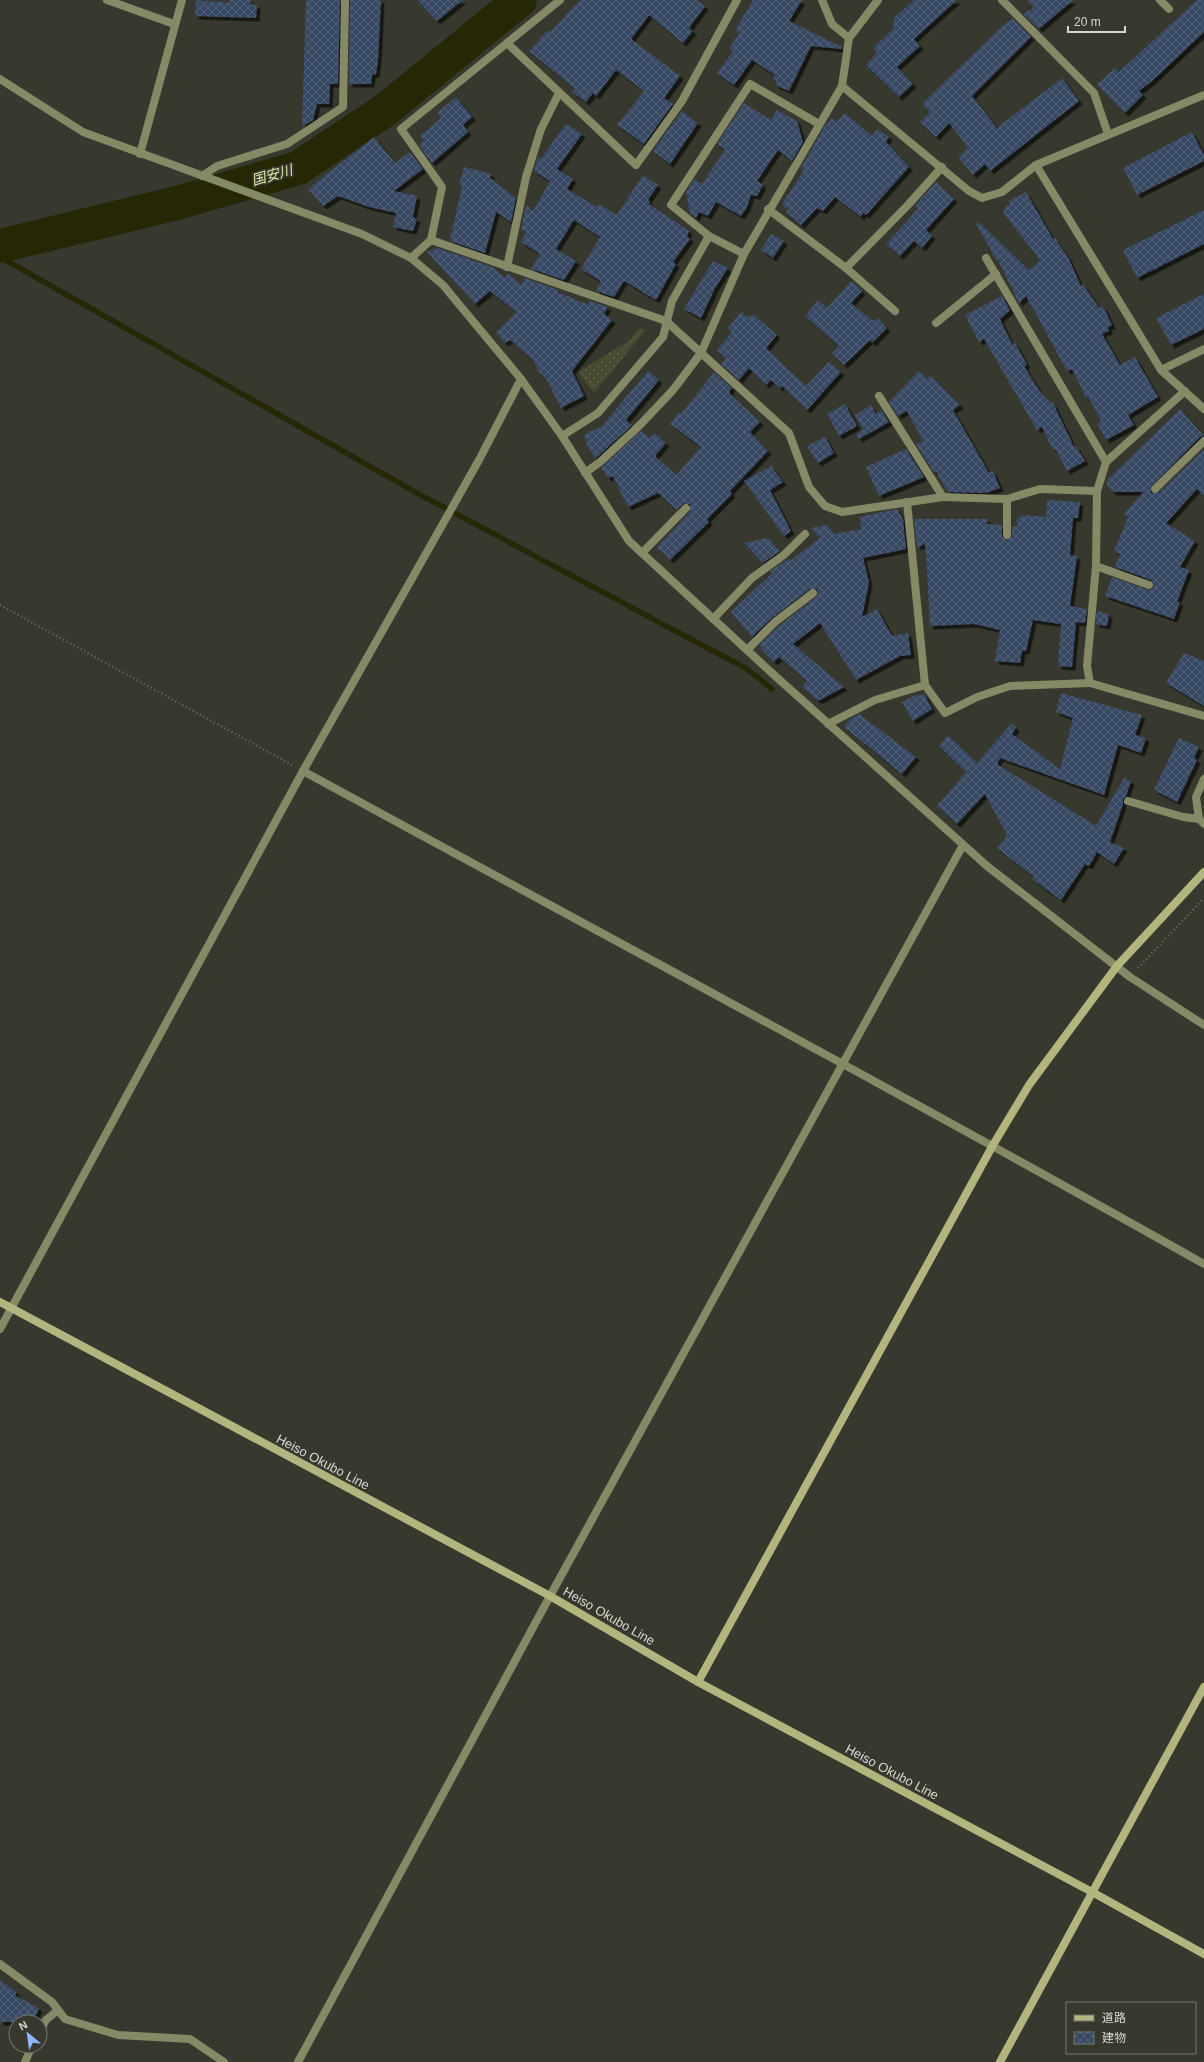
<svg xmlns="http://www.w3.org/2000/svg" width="1204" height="2062" font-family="Helvetica,'Noto Sans JP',sans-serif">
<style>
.grass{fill:url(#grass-dots)}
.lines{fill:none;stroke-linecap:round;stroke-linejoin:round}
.stream{stroke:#262805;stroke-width:5.5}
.river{stroke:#262805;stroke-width:34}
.building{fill:url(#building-cross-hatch);filter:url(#shadow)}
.path{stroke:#707068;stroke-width:2.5;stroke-dasharray:1 3;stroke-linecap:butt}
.street{stroke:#858965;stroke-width:8}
.secondary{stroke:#b2b67e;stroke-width:8}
.labels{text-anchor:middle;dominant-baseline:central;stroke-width:3.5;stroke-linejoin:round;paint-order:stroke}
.street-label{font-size:13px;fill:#d7d7d1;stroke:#37382e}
.water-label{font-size:14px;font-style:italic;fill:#e2e8a8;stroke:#37382e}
</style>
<defs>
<pattern id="grass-dots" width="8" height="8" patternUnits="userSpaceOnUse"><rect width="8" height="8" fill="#484b30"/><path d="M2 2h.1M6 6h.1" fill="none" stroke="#62644d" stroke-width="1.8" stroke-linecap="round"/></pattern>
<pattern id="building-cross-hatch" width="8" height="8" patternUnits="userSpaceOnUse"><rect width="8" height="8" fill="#374863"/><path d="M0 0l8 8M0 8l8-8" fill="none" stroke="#536278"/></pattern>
<filter id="shadow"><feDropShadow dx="3.5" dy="3.5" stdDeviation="0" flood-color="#0009"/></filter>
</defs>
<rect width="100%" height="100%" fill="#37382e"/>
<polygon class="grass" points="640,328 645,331 594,393 578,372 629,341"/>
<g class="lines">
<polyline class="stream" points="0,257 417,493 747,669 772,689"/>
<polyline class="river" points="0,246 177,203 298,168 384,111 520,0"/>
</g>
<g class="building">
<polygon points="196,0 230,3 230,0 250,0 250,4 257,5 256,18 195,16"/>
<polygon points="306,0 340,0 338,84 330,84 329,104 317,104 313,120 302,127"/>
<polygon points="350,0 381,0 378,60 376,74 372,75 371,84 349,84"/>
<polygon points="417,0 463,0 437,21"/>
<polygon points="580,0 696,0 705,6 689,28 693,31 683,43 649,15 631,39 680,76 664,98 673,104 644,144 617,125 644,91 616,70 596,96 593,93 586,102 572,92 575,89 529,51 548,30 550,32"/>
<polygon points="753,0 802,0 789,21 842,47 841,49 811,46 789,91 775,85 777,81 773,79 775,75 752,60 734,85 717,73 733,51 729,49 739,33 735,30"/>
<polygon points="914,0 957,0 914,39 920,46 897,67 913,84 899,97 866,65 877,53 873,48 893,29 894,18"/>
<polygon points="1027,0 1073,0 1039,29 1023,14 1034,8"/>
<polygon points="1197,0 1204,0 1204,32 1152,81 1139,91 1143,95 1125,113 1097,85 1115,68 1119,72"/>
<polygon points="1013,19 1031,37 972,96 997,128 1062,78 1079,101 990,171 985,164 973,175 958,157 968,147 949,123 936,137 920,122 930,112 922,104 1003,25"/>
<polygon points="456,97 472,117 463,125 468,132 432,163 419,145 424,141 420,136 441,118 437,113"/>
<polygon points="744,103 771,120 777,110 797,121 803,142 792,161 778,150 757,181 763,185 757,196 751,195 747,207 741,216 716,202 708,216 699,212 696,218 690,213 686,192 694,179 702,184 725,149 717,144"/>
<polygon points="682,111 698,123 670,164 653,151"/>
<polygon points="845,113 872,136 877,129 889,137 886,142 909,167 866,215 863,213 861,217 835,197 823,211 817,208 801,225 786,212 788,210 782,204 804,170 801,168 823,129 832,118 837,122"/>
<polygon points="566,124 582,134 557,169 573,179 567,189 597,207 599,204 617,215 643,175 658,185 648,200 650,202 649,204 689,231 687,236 690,239 673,262 676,264 656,300 624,281 614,297 596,291 601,281 581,269 600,237 574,220 556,249 576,261 564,280 531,269 540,254 521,242 526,232 521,229 526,205 533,211 550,181 534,171 538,157 541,159"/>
<polygon points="1192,132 1204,155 1204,161 1137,195 1123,168"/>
<polygon points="374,137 395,163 410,152 423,169 394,191 417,196 413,217 417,219 413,231 393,227 396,213 369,207 338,196 323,206 308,189"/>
<polygon points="464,167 491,174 490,178 516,198 511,222 496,212 485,253 450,241 462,186 459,185"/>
<polygon points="936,182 954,199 926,230 932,236 922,248 914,241 900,256 886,244 918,209 915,206"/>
<polygon points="1026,192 1053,239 1055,238 1068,257 1081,286 1083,284 1099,308 1103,306 1112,325 1108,327 1109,331 1102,334 1120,365 1135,357 1158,397 1128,415 1134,425 1106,440 1097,424 1101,421 1088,397 1086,398 1072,369 1067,371 1026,296 1019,303 998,260 997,261 976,224 979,222 1029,270 1040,260 1004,214 1004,208 1010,204 1009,201"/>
<polygon points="1204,210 1204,244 1137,278 1123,250"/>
<polygon points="771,234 784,241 773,258 761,250"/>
<polygon points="437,248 492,267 505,277 509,274 522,285 525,278 558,290 557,292 587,304 590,301 608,307 604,314 612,320 572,371 584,396 561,408 546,378 537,370 538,368 534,364 535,362 510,340 505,343 496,333 516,312 490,291 475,304 427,252"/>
<polygon points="713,261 728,268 715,288 701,318 684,309"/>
<polygon points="851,281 862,291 851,303 873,321 878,318 887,328 872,343 870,340 844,365 832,353 839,346 805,316 818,300 827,308"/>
<polygon points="1204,294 1204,329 1171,345 1156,318"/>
<polygon points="1002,296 1010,310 1000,319 1012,344 1015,343 1019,350 1027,365 1024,366 1040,392 1051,403 1053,403 1074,447 1076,446 1085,461 1067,471 1055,449 1053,450 1042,427 1037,430 984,339 979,342 965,315"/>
<polygon points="741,312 748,317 754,315 777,335 766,348 806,386 829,362 841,372 807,410 782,386 780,388 771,380 766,385 749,368 739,380 721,364 726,358 717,350 732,332 728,328"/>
<polygon points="648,371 659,380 626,420 632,425 595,459 588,447 584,435 602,426"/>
<polygon points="919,371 927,379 931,376 960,405 953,410 989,473 993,471 1000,488 986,493 948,492 936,471 934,472 916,444 923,441 907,411 898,416 889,402"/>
<polygon points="714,372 732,388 729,391 730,394 760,422 750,432 768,451 730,491 732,494 707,519 709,522 670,560 657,547 690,512 690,504 684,503 677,510 658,493 628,507 613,476 608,478 601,468 641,431 650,438 655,433 666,443 655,456 676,475 701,447 670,424 679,412 681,414"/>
<polygon points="845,404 857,426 839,436 827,414"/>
<polygon points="871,405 876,414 881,410 889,422 859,439 856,435 863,429 855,415"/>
<polygon points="1180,409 1204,436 1200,437 1150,488 1151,493 1159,493 1204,449 1204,496 1197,489 1166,523 1195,541 1180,567 1189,570 1177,602 1180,602 1174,619 1105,596 1112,577 1148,590 1153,589 1154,584 1151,580 1115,567 1120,554 1114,551 1128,517 1124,514 1143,492 1113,492 1107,485 1107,480"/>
<polygon points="825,437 834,453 818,463 807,446"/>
<polygon points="906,449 924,477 879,496 866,467"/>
<polygon points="771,466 783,482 770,490 791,531 784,536 744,481"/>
<polygon points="1047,500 1080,502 1078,518 1073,518 1070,555 1077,556 1070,606 1087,609 1085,623 1076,622 1072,667 1058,666 1061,624 1033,620 1026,651 1022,651 1020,663 995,661 1000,630 974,624 930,626 926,553 925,544 917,547 914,519 987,519 987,524 1002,525 1002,537 1007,540 1012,537 1012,526 1017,527 1017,519 1023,515 1046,517"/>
<polygon points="897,509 903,519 906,549 863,558 869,582 862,617 877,609 892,636 908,633 911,655 900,656 856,680 820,623 793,644 844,687 818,701 802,687 807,681 779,657 774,662 761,649 762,648 759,645 779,626 816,597 818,593 817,589 810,589 772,618 752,637 731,612 772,573 770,571 788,559 790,561 820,538 811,528 827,525 835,534 861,529 860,517"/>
<polygon points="768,538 780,551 763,563 744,543"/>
<polygon points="1097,611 1109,614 1107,626 1096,624"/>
<polygon points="1184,653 1204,661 1204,706 1166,683"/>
<polygon points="1061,693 1142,715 1135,735 1146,738 1141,753 1118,745 1104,795 1000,758 997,764 1096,826 1124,778 1131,781 1126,796 1123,799 1123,804 1110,842 1124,848 1114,864 1097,852 1089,866 1085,864 1061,900 1032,879 1034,877 997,848 1007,835 985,794 957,824 937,806 966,772 939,746 948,735 977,763 1011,724 1016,727 1012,734 1060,769 1073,718 1056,712"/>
<polygon points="918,694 919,696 924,694 932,709 913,721 902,702"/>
<polygon points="859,714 916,757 902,774 844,727 851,719"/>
<polygon points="1179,738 1199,747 1194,758 1197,760 1177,802 1154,790"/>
<polygon points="0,1980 16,1992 16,1996 39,2008 33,2022 0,2022"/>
</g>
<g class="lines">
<g class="path">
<polyline points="0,605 292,765"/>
<polyline points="1138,968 1204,898"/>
</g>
<g class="street">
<polyline points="107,0 174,24"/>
<polyline points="822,0 832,24 849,38"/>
<polyline points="1002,0 1094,93 1108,134"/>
<polyline points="1160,0 1169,9"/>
<polyline points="507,43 636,165 682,101 737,0"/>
<polyline points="0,79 83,132 362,234 411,258 443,285 521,379 562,436 629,541 773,674 987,866 1130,977 1204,1025"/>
<polyline points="842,86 969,191 982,198 1002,192 1036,165 1204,95"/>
<polyline points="140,154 182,0"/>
<polyline points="1036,165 1161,370 1204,409"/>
<polyline points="202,176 217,166 287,144 343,107 345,0"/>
<polyline points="768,209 846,268 895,311"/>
<polyline points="709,236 671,205 750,84 819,124"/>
<polyline points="431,240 442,187 401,129 560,0"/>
<polyline points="411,258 431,240 666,321 789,433 809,487 825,506 842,512 943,497 879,396"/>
<polyline points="986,258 1106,462 1097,491 1096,566 1087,666 1090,683 1204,716"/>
<polyline points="507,267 526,177 541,129 559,93"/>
<polyline points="846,268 908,205 942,167"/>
<polyline points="936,323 996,274"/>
<polyline points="1161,370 1204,349"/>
<polyline points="562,436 598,413 663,337 672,301 709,236 744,254 842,86 849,38 878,0"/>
<polyline points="1106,462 1185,391"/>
<polyline points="585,473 600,462 640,425 673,390 701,353 744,254"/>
<polyline points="1155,489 1204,441"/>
<polyline points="943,497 1007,499 1040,489 1097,491"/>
<polyline points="1007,499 1007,535"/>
<polyline points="907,502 925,685"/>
<polyline points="642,553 686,508"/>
<polyline points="1096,566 1149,585"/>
<polyline points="713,619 752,578 785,554 805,534"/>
<polyline points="747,650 775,622 813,593"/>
<polyline points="828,724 875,700 925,685 945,713 977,697 1010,686 1090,683"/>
<path d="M303 771C604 935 906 1096 1204 1264"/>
<polyline points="1204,779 1196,797 1199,819 1204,824"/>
<polyline points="1128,801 1183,817 1199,819"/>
<polyline points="0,1329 303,771 479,460 521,379"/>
<polyline points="0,1964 52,2002 65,2019 118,2035 190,2039 224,2062"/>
<polyline points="40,2031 46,2020 58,2010"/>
<polyline points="25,2062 32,2046"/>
<polyline points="298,2062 550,1596 963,845"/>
</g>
<g class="secondary">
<polyline points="0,1302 550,1596 698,1682 1092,1892 1204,1954"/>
<polyline points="698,1682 993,1145 1029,1085 1117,966 1204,872"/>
<polyline points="1000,2062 1204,1687"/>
</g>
</g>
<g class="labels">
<g class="street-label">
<text transform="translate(323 1462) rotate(28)">Heiso Okubo Line</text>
<text transform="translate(609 1616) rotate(30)">Heiso Okubo Line</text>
<text transform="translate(892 1772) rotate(28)">Heiso Okubo Line</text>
</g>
<g class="water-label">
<text transform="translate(272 175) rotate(-16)">国安川</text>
</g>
</g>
<rect x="1066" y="2002" width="130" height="52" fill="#37382e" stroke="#77786f"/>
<rect x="1074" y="2015" width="20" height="6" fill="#b2b67e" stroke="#77786f"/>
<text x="1102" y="2022" font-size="12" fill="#d7d7d1">道路</text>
<rect x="1074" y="2032" width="20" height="12" fill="url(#building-cross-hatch)" stroke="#77786f"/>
<text x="1102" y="2042" font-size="12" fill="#d7d7d1">建物</text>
<g transform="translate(28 2034) rotate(331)"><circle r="19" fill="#37382e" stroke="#77786f"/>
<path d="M0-3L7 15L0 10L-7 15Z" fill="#8fb8fd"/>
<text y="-6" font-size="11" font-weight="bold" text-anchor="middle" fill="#d7d7d1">N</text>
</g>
<path d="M1068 26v6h57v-6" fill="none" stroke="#d7d7d1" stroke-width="2"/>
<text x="1074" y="26" font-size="12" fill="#d7d7d1" stroke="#37382e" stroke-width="3" paint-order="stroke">20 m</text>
</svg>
